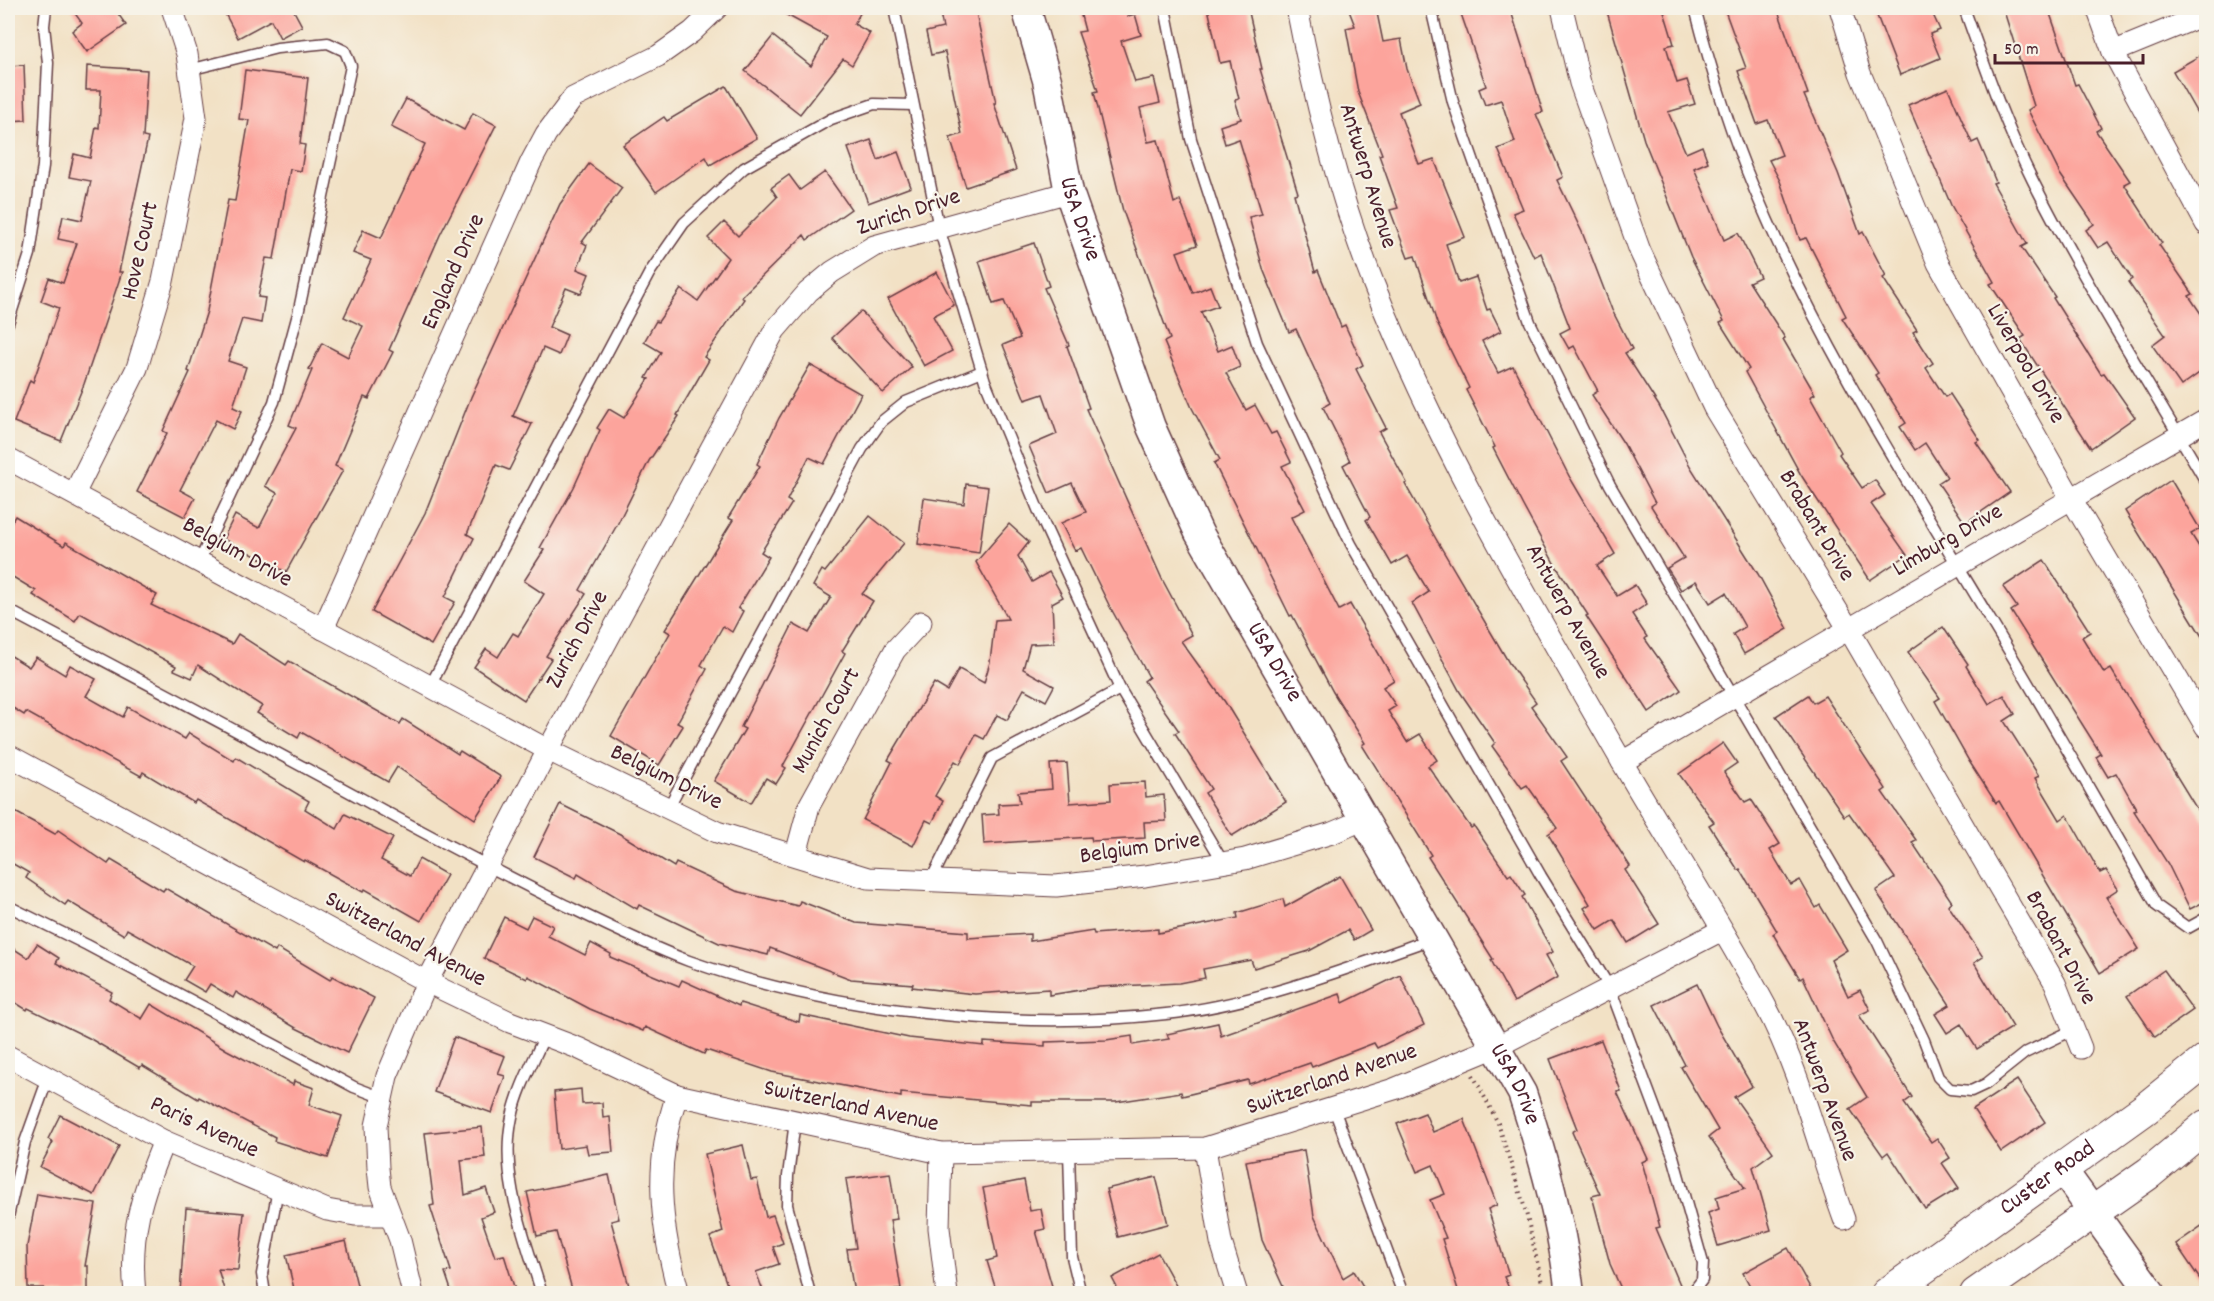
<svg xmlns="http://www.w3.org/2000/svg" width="2214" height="1301" font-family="Dekko,sans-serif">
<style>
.building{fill:#fca49c}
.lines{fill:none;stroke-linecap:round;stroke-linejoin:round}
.lane-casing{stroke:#633c42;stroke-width:13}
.street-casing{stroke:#633c42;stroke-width:23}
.secondary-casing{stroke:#633c42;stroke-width:31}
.primary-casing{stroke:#633c42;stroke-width:34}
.path{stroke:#633c42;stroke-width:4;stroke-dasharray:1.5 4.5;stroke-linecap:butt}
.lane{stroke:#fff;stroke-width:10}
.street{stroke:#fff;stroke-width:21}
.secondary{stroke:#fff;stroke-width:28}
.primary{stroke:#fff;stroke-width:32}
.labels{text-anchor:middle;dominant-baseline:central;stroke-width:4.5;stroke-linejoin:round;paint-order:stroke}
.street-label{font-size:24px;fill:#4a1f2b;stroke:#f7f3e8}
</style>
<rect width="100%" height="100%" fill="#f7f3e8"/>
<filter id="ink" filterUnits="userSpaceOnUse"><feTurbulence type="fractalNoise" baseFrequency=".0167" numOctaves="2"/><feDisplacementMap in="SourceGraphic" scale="12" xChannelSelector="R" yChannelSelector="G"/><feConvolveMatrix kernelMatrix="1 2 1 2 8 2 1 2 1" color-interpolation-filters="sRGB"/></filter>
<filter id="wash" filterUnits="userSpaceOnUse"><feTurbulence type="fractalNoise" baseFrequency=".008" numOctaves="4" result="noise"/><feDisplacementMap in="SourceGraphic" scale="24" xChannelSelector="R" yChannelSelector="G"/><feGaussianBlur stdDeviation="1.35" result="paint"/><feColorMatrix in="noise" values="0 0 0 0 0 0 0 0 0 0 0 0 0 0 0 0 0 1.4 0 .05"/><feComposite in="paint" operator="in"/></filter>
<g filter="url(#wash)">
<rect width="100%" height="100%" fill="#f2e1c5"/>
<g id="blocks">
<g class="building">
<polygon points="71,8 114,8 126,25 87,52 72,31 82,23"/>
<polygon points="222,8 295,8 293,9 302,26 280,38 271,20 238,38"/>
<polygon points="774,8 863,8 854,24 870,33 852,65 843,59 800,114 745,71 773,36 811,66 827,37"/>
<polygon points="939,8 975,8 996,103 994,103 1016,170 966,187 950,138 962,134 945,52 931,55 926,32 943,28"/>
<polygon points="1079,8 1126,8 1128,16 1135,14 1141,35 1121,41 1135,82 1154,78 1160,103 1140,108 1148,142 1158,140 1174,203 1180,200 1197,245 1177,252 1193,293 1210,286 1218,306 1201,312 1218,351 1232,345 1240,367 1226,373 1246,410 1255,405 1271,434 1276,432 1291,462 1282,466 1305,510 1291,517 1339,610 1350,604 1394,680 1383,687 1396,706 1388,711 1407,742 1420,734 1437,760 1428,766 1471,828 1474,826 1508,876 1511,874 1525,895 1522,897 1553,952 1546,955 1558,977 1514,1002 1491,960 1493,959 1428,857 1431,855 1362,745 1365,743 1333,692 1292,615 1290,616 1214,463 1220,460 1192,408 1164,342 1170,339 1123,211 1094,92 1098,91 1078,32 1085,31"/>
<polygon points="1208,8 1248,8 1262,69 1260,69 1298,193 1294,194 1315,272 1318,270 1341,327 1345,325 1363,365 1356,369 1386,428 1379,432 1407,483 1405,484 1436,539 1509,663 1536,702 1531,706 1567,757 1561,761 1630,866 1625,870 1659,924 1628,943 1614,920 1598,930 1584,908 1590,904 1548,834 1557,828 1527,785 1522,788 1492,746 1495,743 1460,692 1412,603 1429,592 1407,556 1392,565 1366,520 1370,517 1343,465 1350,461 1323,407 1330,403 1296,329 1289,332 1263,269 1249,217 1262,214 1239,139 1225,144 1220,126 1241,119 1235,100 1239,99 1230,61 1220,63"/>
<polygon points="1348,8 1376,8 1383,42 1401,39 1407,69 1420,103 1399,112 1419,164 1434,159 1465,237 1446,244 1459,283 1476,277 1487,310 1490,309 1501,331 1482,341 1498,373 1513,366 1569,476 1615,554 1597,566 1617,596 1635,585 1647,604 1632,614 1647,637 1645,639 1681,690 1649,712 1586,616 1588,615 1554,563 1523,506 1493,448 1495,447 1466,390 1469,388 1437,323 1415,256 1408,258 1390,210 1398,208 1379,155 1382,154 1358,92 1346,28 1355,26"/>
<polygon points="1459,8 1510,8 1543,112 1536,114 1563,177 1557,180 1582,232 1612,310 1632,349 1625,353 1659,406 1690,466 1758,574 1788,629 1744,654 1733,634 1745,627 1726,593 1710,603 1696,581 1681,590 1667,568 1684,558 1651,506 1655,503 1624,444 1592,395 1598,391 1574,346 1569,349 1560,333 1570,328 1541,253 1534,257 1513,213 1523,209 1498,149 1515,142 1501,100 1485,105 1479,89 1486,86"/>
<polygon points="1606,8 1663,8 1674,44 1666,46 1677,83 1687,80 1695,104 1668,112 1686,153 1702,146 1708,162 1694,168 1724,240 1738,233 1760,277 1749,282 1785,338 1783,339 1815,394 1810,397 1841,452 1839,454 1862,488 1875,480 1885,495 1871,504 1907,555 1870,580 1801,475 1745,372 1749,369 1720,323 1724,321 1691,257 1644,140"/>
<polygon points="1724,8 1777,8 1808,94 1804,95 1838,173 1860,234 1863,232 1886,276 1883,278 1917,330 1913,332 1933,363 1926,368 1945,397 1950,394 1980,440 1976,442 2010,492 1965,523 1938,483 1947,477 1925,443 1915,450 1900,427 1906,423 1875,375 1878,373 1842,318 1846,316 1806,238 1800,240 1780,181 1769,160 1782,155 1768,120 1757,124 1738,71 1746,68"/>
<polygon points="1874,8 1930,8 1940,30 1930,34 1940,58 1900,75"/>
<polygon points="2003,8 2048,8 2075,85 2078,84 2101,128 2096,131 2130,181 2124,184 2162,243 2159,245 2193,294 2189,296 2206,321 2206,368 2181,386 2152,345 2165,335 2128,282 2132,279 2108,242 2098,248 2086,230 2094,224 2060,174 2028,110 2034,106"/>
<polygon points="2206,52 2206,129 2173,71"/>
<polygon points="24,65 26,120 8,121 8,66"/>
<polygon points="87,66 147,70 143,137 148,138 119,272 122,272 84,384 61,441 14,422 30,380 33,382 59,308 41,301 49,278 63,283 77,243 58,239 63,216 82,220 91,181 69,177 74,154 90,158 96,127 99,128 101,90 86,90"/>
<polygon points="245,70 308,78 300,144 305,145 301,171 290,169 274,259 266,258 258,297 265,298 261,323 242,319 228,361 246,367 233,407 242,411 233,429 216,420 180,490 195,498 185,517 137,492 167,433 163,431 190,372 188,371 207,311 228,200 235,201 249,120 239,119"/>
<polygon points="726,86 757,138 710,165 706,157 656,192 623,145 664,117 667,121"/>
<polygon points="1948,88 1972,143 1978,140 1996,182 1993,183 2027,244 2021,247 2055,297 2053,298 2101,374 2104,373 2135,417 2091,448 2020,339 2025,336 1990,284 1994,282 1951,205 1908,105"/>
<polygon points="406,99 464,130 473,113 496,125 440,235 389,350 393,352 369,399 364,397 335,466 343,470 286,572 223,539 235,515 259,528 277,493 265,486 296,428 289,425 312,370 309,369 322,343 348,357 363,326 344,317 371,260 353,253 363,230 381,238 425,144 391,127"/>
<polygon points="871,140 878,160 898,152 911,187 868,203 848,148"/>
<polygon points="589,164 622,188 582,242 587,245 577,269 589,274 581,294 566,288 549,327 567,335 559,355 543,348 513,416 532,424 509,470 496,465 467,534 474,538 445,597 455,602 431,645 372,612 425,513 471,397 560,204"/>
<polygon points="825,172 851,209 807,240 804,235 741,297 744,299 704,357 709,360 677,415 679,416 649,461 617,525 580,590 586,594 546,656 551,659 524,700 474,667 486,649 498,657 513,633 518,636 544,594 524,581 544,550 540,548 574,487 600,430 597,428 609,409 624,418 649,379 646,378 661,352 644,342 656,321 658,322 681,289 698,301 728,258 708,238 724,222 738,236 777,197 771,188 789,175 800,190"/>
<polygon points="1034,243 1049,286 1044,288 1069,345 1067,346 1089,408 1086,409 1162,579 1192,635 1181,641 1225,702 1286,802 1232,836 1205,793 1211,789 1175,733 1179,731 1144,681 1149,677 1109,605 1081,548 1075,551 1061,523 1086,512 1072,483 1049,493 1029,446 1057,434 1043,394 1025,400 1003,345 1020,338 1004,301 993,304 979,261"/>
<polygon points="937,272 954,305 933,316 952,351 924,366 888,299"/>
<polygon points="861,311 912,367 883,393 832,338"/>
<polygon points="810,365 861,394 824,464 809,457 787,500 792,503 761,552 769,557 738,608 743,611 732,632 723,626 701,665 707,669 677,723 683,726 659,765 611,736 670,633 665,630 733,520 728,518 760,466 757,464 779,418"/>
<polygon points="2171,480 2200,529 2191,534 2206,558 2206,643 2125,511"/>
<polygon points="966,484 988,487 979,553 918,544 924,498 964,504"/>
<polygon points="15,516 64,546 66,542 157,595 151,605 232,644 238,634 286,665 289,661 400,724 403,719 458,754 460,751 501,777 475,819 397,767 388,782 301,732 298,738 257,713 262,706 198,665 192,678 174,670 176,666 80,613 75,621 33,595 36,591 8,574 8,528"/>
<polygon points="870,516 904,543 862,594 873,601 842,651 845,653 783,766 786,768 776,784 766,778 751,803 714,781 745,729 741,727 793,624 809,633 831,597 813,586 822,570 825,572"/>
<polygon points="1009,524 1029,542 1018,556 1032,582 1049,572 1063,597 1052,603 1054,643 1030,644 1023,669 1054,686 1046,701 1024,689 1007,720 997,715 984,739 976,735 960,764 955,761 935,796 943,801 932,823 926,820 913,846 863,820 892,762 888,760 934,683 947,691 959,669 984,683 990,662 995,620 1008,619 976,562"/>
<polygon points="2044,560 2090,632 2082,637 2104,673 2111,669 2206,824 2206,901 2190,909 2168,864 2134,811 2137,810 2116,773 2108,777 2096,757 2101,754 2011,611 2017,607 2003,587"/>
<polygon points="1943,627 1968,664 1966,666 1989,704 2004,695 2015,714 2004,721 2039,776 2035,778 2060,820 2067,815 2100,873 2106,870 2118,889 2106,897 2139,949 2100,973 1999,801 1996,803 1969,761 1935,701 1940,698 1908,652"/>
<polygon points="8,654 29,667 36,657 65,675 70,665 96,679 86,696 123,717 128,707 185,739 189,733 234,761 236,757 309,801 305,809 337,829 345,814 393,838 381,860 410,876 419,859 447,875 421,921 365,889 363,892 305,860 304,862 196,800 194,803 143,772 141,776 26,712 24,715 8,705"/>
<polygon points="1808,695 1813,703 1825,696 1886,789 1882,792 1916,840 1912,842 1952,902 1948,905 1983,957 1974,963 2013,1027 1977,1049 1961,1024 1947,1033 1935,1014 1950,1005 1876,891 1895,878 1849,813 1844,816 1776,716"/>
<polygon points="1723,743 1737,763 1724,772 1745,802 1751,799 1780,844 1770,850 1791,885 1800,880 1816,908 1820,905 1847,950 1831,960 1848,996 1860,990 1870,1010 1859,1015 1912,1097 1904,1103 1931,1142 1937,1138 1950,1158 1942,1163 1959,1188 1925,1209 1888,1152 1883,1156 1850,1109 1867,1097 1833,1041 1803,977 1800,979 1773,934 1777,931 1740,869 1738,870 1709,825 1714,822 1679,774"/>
<polygon points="1067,763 1070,803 1111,800 1110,784 1145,782 1146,797 1164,795 1166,821 1144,822 1145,838 1092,841 1091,837 984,844 982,815 999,814 998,804 1020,803 1018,792 1052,789 1050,764"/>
<polygon points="560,804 620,834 674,867 676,863 736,891 798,906 800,901 856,923 968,932 968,938 1030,934 1030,941 1093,931 1094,934 1158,929 1158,933 1238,918 1237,913 1283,899 1285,907 1340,876 1371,930 1354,940 1348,930 1309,951 1254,968 1251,960 1203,969 1205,978 1179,983 1099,987 1049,995 1049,989 975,994 912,987 913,984 851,979 770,948 768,955 719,943 639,905 637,909 578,874 576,878 534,857"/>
<polygon points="8,808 55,834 58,830 108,864 111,860 163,891 165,888 275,952 277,948 330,980 332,976 374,998 347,1053 296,1028 236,992 233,998 210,984 205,992 184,980 193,966 127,929 124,935 68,901 65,905 26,878 29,873 8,861"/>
<polygon points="532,916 553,926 548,936 585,955 591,943 611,954 610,957 679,986 682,980 739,1006 740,1003 799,1022 800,1015 909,1038 984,1046 984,1042 1045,1046 1045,1042 1106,1040 1132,1036 1133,1045 1169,1039 1167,1034 1218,1023 1221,1036 1340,994 1343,1003 1400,975 1424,1025 1377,1048 1374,1043 1312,1067 1310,1063 1249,1084 1248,1080 1182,1096 1181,1092 1116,1102 1032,1102 1032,1105 901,1093 901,1097 772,1072 706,1050 704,1054 645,1027 643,1031 590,1009 528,976 527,979 484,958 504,917 526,928"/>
<polygon points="37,944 59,958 56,963 112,992 109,999 142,1019 151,1004 227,1050 293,1085 294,1081 314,1088 309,1105 342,1116 328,1158 274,1141 275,1137 199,1097 198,1099 142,1065 140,1068 89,1038 28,1008 27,1010 8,998 8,945 28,958"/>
<polygon points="2164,970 2193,1010 2155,1037 2127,996"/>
<polygon points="1697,984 1717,1026 1752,1086 1734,1097 1773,1152 1753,1167 1771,1230 1718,1246 1708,1213 1719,1209 1716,1197 1745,1188 1709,1137 1718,1130 1681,1067 1685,1065 1654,1005"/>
<polygon points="454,1037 505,1056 498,1074 505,1076 492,1113 434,1092"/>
<polygon points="1601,1040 1621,1091 1617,1092 1648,1159 1642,1162 1660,1227 1656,1228 1681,1287 1665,1293 1623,1293 1610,1264 1592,1196 1600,1194 1572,1132 1577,1129 1550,1059"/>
<polygon points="2017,1080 2045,1122 2001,1152 1973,1109"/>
<polygon points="581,1089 582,1104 602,1103 603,1118 610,1117 613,1152 588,1154 586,1145 559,1149 554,1092"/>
<polygon points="1425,1113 1433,1132 1464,1119 1497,1205 1488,1209 1509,1275 1504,1277 1511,1293 1459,1293 1442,1239 1446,1238 1430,1200 1445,1194 1433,1165 1417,1172 1397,1124"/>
<polygon points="60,1115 119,1146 94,1195 40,1167 53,1142 48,1139"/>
<polygon points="482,1127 485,1157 461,1160 465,1195 486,1188 494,1212 481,1217 495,1257 504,1255 516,1293 452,1293 445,1272 451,1271 430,1206 434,1205 425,1133"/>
<polygon points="743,1145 751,1180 757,1179 766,1217 773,1215 783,1243 773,1247 779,1264 756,1272 764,1293 730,1293 710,1237 723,1232 705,1154"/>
<polygon points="1304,1150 1314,1216 1343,1278 1354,1271 1367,1293 1286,1293 1262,1240 1246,1161"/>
<polygon points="890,1173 897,1219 890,1220 901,1289 854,1293 847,1249 856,1248 846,1179"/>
<polygon points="609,1175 619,1219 611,1221 629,1286 601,1293 573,1293 556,1232 537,1236 527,1192"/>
<polygon points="1156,1177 1168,1224 1118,1237 1106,1189"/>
<polygon points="1024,1180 1030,1211 1041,1209 1045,1229 1036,1231 1054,1293 997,1293 987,1261 997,1258 983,1188"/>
<polygon points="37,1194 96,1204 85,1266 88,1266 88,1293 44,1293 44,1288 28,1288 27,1246"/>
<polygon points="186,1208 244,1213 238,1270 218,1269 225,1293 180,1293"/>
<polygon points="2206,1223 2206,1288 2176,1244"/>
<polygon points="346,1241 359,1293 295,1293 286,1255"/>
<polygon points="1788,1248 1813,1293 1754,1293 1743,1273"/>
<polygon points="1158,1253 1180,1293 1120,1293 1112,1278"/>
</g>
</g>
</g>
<g filter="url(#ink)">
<use href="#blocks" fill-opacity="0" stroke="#633c42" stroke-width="1.5"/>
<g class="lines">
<defs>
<g id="lane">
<polyline points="894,8 939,228 985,381 1044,524 1120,689 1223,862"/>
<polyline points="1165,8 1191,139 1257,343 1351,544 1541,876 1610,988 1673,1156 1703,1263 1702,1280 1691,1294"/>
<polyline points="1431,8 1453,102 1530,322 1610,485 1877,941 1924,1040 1938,1077 1950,1089 1971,1091 1986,1084 2025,1053 2073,1030"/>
<path d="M1695 8C1711 70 1730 132 1755 191 1817 339 1903 475 1985 611 2044 708 2100 807 2157 906L2188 928 2206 918"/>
<path d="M1964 8C1985 66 2005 125 2033 181 2085 284 2148 382 2206 482"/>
<polyline points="189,70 277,48 328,43 345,51 351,66 298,314 274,402 199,562"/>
<polyline points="8,323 30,254 43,166 48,63 44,26 46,8"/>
<path d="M8 610C127 673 247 736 366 801 431 837 497 871 563 904 604 924 646 945 689 961 834 1012 1014 1031 1166 1014 1253 1005 1349 968 1431 939"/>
<polyline points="430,686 650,272 684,223 744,168 831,119 874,104 913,105"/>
<polyline points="668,808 862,449 881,422 906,402 982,371"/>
<polyline points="930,882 992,758 1120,689"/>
<polyline points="8,906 87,945 354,1087 383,1098"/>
<polyline points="1334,1109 1403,1294"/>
<polyline points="795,1121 788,1176 787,1205 810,1294"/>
<polyline points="1069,1151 1072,1257 1081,1294"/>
<polyline points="2206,1171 2204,1173 2206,1177"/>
<polyline points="8,1217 25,1142 48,1078"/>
<polyline points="265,1294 262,1274 278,1189"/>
<path d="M542 1294C525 1237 499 1177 512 1117 518 1089 533 1062 545 1035"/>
</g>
<g id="street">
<path d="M1297 8C1315 102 1339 196 1374 285 1440 452 1533 607 1622 762 1669 843 1721 922 1765 1005 1801 1072 1818 1148 1844 1219"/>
<polyline points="1562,8 1580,83 1640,251 1714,408 1848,628 2055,983 2081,1048"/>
<polyline points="1840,8 1860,73 1938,263 2072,500 2206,727"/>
<polyline points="2097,8 2113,52 2206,224"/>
<polyline points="2113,52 2206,14"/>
<polyline points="8,459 548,750 717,832 868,878 1056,886 1145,876 1245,859 1332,833 1365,819"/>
<polyline points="74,494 137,368 163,281 196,118 187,54 172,8"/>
<polyline points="323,629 531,162 546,134 573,98 658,56 692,32 717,8"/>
<polyline points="8,755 427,982 510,1022 578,1048 677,1095 941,1153 1205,1148 1394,1089 1498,1046 1722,930"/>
<polyline points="1622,762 2206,420"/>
<polyline points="796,854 809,806 895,650 921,622"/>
<polyline points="8,1056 164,1141 327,1210 355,1215 390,1215"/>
<path d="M677 1095C653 1164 660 1224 679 1294"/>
<polyline points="1205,1148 1221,1242 1237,1294"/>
<polyline points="941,1153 939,1228 947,1294"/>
<path d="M135 1294C129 1234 141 1195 164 1141"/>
<polyline points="413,1294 400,1240 380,1187 378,1168 376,1126 387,1076 427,982 548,750 775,330 808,292 832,272 874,246 1069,192"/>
</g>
<g id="secondary">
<path id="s1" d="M1026 8 1047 80 1069 192 1151 427 1199 533 1522 1093C1544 1159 1562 1224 1570 1294"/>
<polyline points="2062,1169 2152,1294"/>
</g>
<g id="primary">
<path id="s2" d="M1887 1294 2145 1109 2206 1060"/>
<polyline points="1976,1294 2149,1173 2206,1126"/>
</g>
</defs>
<use href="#lane" class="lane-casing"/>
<use href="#street" class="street-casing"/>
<use href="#secondary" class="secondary-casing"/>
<use href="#primary" class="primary-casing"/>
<polyline class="path" points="1473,1075 1498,1123 1526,1212 1544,1292"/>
<use href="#lane" class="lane"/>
<use href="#street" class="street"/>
<use href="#secondary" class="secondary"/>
<use href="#primary" class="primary"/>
</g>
</g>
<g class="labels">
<g class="street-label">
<text transform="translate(1367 176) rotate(73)">Antwerp Avenue</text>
<text transform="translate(909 213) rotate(-18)">Zurich Drive</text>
<text stroke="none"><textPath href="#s1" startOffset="218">USA Drive</textPath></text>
<text transform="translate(141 251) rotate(-77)">Hove Court</text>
<text transform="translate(454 272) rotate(-66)">England Drive</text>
<text transform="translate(2025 364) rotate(60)">Liverpool Drive</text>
<text transform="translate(1816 526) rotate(59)">Brabant Drive</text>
<text transform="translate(1948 541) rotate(-30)">Limburg Drive</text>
<text transform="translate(237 553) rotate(29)">Belgium Drive</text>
<text transform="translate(1567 612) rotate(61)">Antwerp Avenue</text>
<text transform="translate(578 640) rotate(-62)">Zurich Drive</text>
<text stroke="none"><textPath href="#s1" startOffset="704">USA Drive</textPath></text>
<text transform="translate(827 721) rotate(-61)">Munich Court</text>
<text transform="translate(666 778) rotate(26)">Belgium Drive</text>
<text transform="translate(1140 849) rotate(-8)">Belgium Drive</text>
<text transform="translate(405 940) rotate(28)">Switzerland Avenue</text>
<text transform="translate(2060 948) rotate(62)">Brabant Drive</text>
<text transform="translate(1332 1080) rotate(-19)">Switzerland Avenue</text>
<text stroke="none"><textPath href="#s1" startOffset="1190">USA Drive</textPath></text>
<text transform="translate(1824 1090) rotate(70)">Antwerp Avenue</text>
<text transform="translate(851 1107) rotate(12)">Switzerland Avenue</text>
<text transform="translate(204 1128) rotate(25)">Paris Avenue</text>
<text stroke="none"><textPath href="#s2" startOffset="198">Custer Road</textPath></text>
</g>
</g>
<rect width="2214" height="1301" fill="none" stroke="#f7f3e8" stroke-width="30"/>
<path d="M1995 54v9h148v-9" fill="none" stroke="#4a1f2b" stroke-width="3"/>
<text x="2004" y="54" font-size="18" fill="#4a1f2b" stroke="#f7f3e8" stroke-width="4.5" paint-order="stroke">50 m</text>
</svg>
